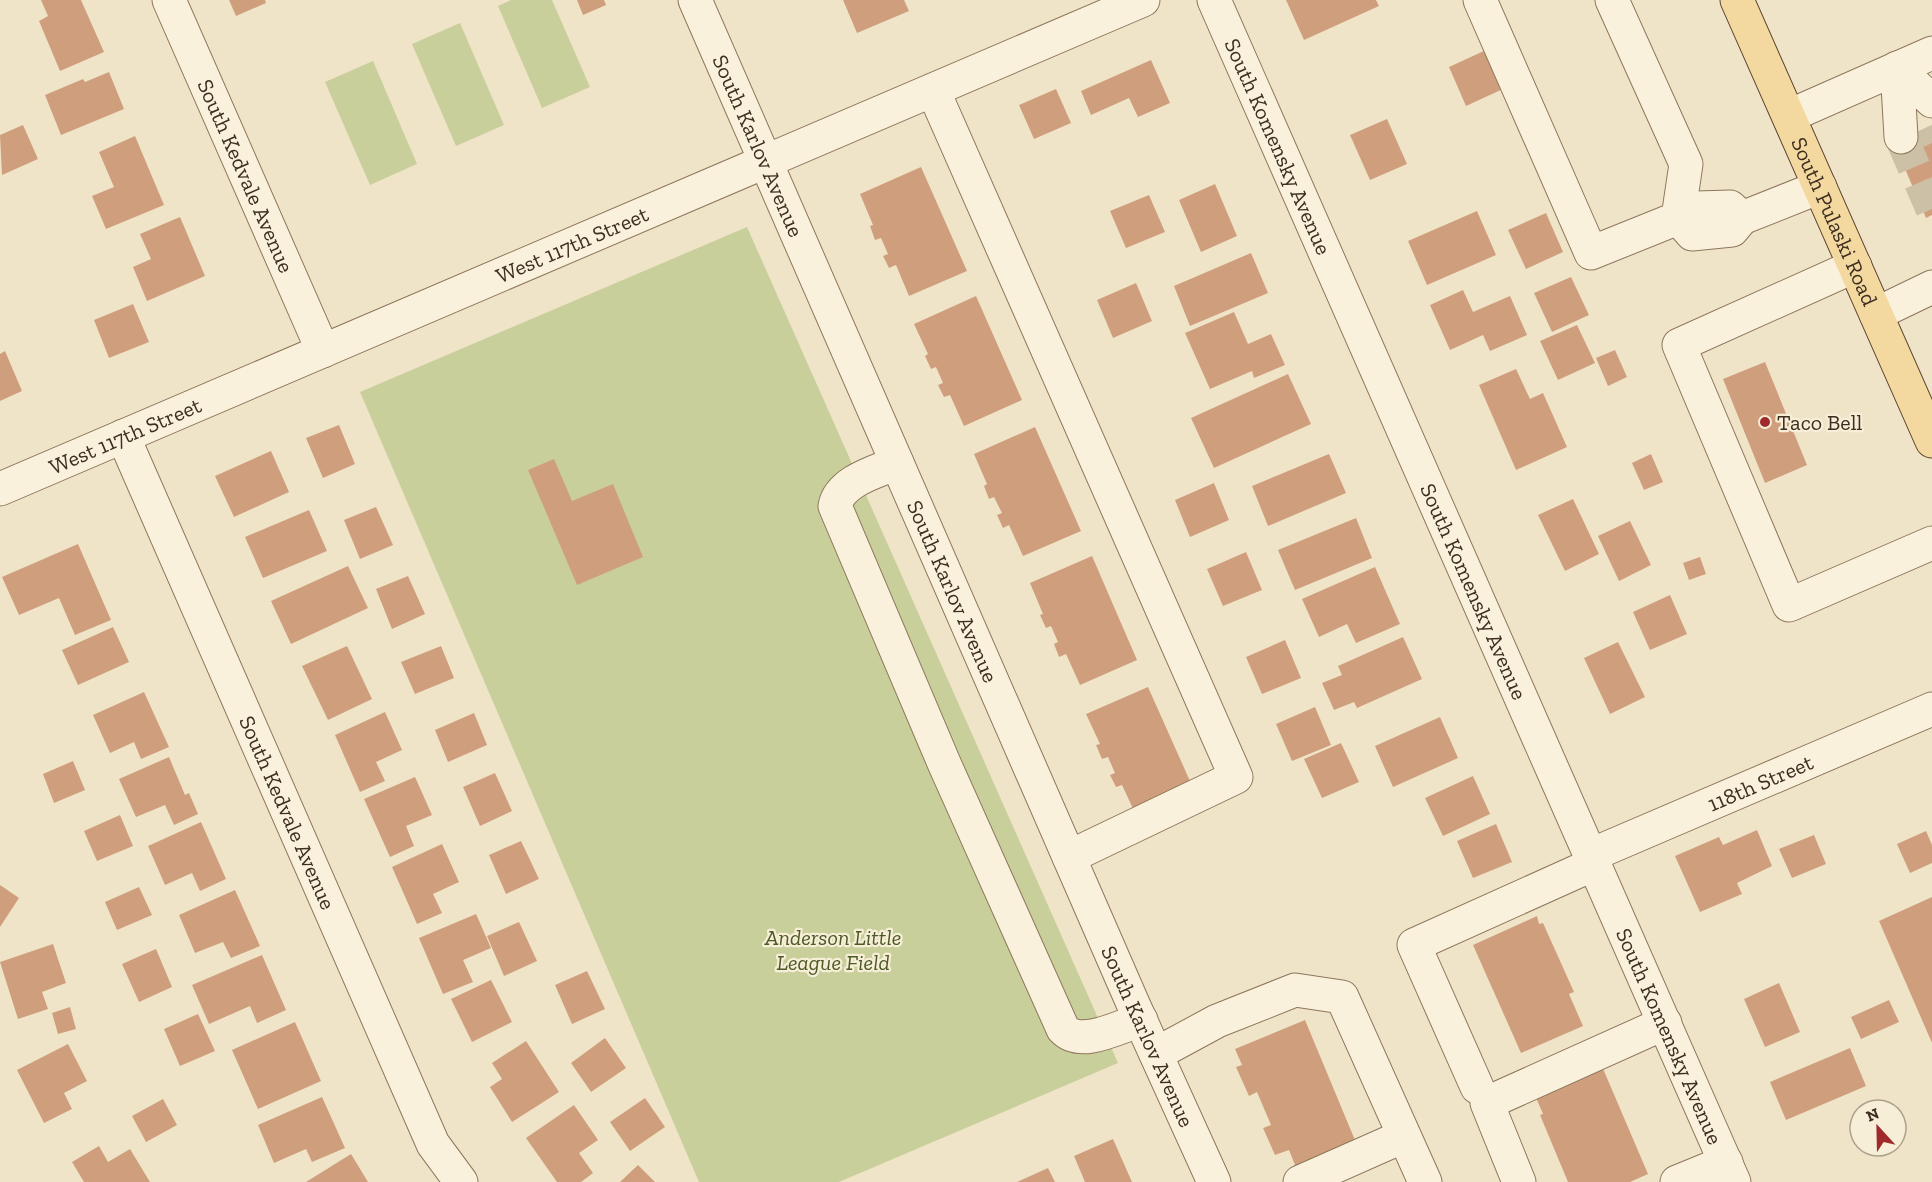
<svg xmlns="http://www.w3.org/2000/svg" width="1932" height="1182" font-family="'Zilla Slab',serif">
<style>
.green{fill:#c9cf9b}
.building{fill:#cf9f7d}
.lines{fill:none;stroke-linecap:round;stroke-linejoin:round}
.minor-tunnel{stroke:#ccc0a6;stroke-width:33;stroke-dasharray:33 16;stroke-linecap:butt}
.minor-casing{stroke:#8d765c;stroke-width:35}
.major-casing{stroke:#5b4430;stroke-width:35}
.minor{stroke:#faf1dc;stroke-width:33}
.major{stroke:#f3d9a0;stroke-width:33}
.poi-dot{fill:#9e2a2b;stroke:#f7eed8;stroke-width:2}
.labels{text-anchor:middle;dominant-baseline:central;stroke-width:4.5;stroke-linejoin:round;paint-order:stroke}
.street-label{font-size:22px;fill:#3d2e20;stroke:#f7eed8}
.poi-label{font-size:22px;fill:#3d2e20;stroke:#f7eed8;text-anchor:start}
.park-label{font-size:22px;font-style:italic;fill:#4d5a26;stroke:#f7eed8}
</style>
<rect width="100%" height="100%" fill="#f0e4c8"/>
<g class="green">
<polygon points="511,0 552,0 590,87 542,108 498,6"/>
<polygon points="460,23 504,125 456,146 412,44"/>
<polygon points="373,61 417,164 370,185 325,82"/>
<polygon points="747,227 1118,1063 839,1182 699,1182 360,392"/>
</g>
<g class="building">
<polygon points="41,0 81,0 104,52 60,71 39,21 48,16"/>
<polygon points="229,0 265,0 266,3 236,16"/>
<polygon points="577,0 604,0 606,5 583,15"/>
<polygon points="843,0 904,0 909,11 857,33"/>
<polygon points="1286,0 1376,0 1379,6 1304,40"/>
<polygon points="1486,50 1503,89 1466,106 1449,67"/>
<polygon points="1151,60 1170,103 1138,117 1129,98 1091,115 1081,91"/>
<polygon points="109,72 124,109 61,135 45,95 83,79 85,82"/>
<polygon points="1056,89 1071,123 1034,139 1019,105"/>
<polygon points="1387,119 1407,164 1370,180 1350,135"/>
<polygon points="23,125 38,159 2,175 0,135"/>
<polygon points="1932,126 1932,215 1926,218 1894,143"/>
<polygon points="135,136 164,205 106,229 92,196 114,187 99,152"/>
<polygon points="921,167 967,271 909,296 896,265 889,268 883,256 888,254 881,238 875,240 870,226 873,225 860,194"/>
<polygon points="1215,184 1237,236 1201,252 1179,200"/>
<polygon points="1149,195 1165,232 1126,248 1110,211"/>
<polygon points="1477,211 1496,255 1427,285 1408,241"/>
<polygon points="1546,213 1563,252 1526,269 1508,230"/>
<polygon points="180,217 205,276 147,301 133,267 151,259 140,234"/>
<polygon points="1251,253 1268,293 1190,326 1174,286"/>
<polygon points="1571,277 1589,315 1552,332 1534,293"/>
<polygon points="1136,283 1152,321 1113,338 1097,300"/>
<polygon points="1463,290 1473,312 1510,296 1527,335 1490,351 1483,335 1450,350 1430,305"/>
<polygon points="976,296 1022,400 964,426 950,395 944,397 938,385 943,383 936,367 931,369 925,356 928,354 914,324"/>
<polygon points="133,304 149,342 109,358 94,320"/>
<polygon points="1234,312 1248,344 1271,334 1285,365 1254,378 1252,371 1210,389 1185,333"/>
<polygon points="1577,325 1595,363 1558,380 1540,341"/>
<polygon points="1615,350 1627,377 1608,386 1596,358"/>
<polygon points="5,351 22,391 0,401 0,354"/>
<polygon points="1765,362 1807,465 1765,483 1723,379"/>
<polygon points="1516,369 1530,399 1543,393 1567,447 1516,470 1479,385"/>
<polygon points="1288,374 1311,424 1214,468 1191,418"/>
<polygon points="339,425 355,464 323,478 306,438"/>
<polygon points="1035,427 1081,531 1023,556 1009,525 1003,528 997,515 1002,513 994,497 989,499 984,486 987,484 974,454"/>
<polygon points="271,451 289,492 234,517 215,476"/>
<polygon points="1329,454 1346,493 1268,526 1252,486"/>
<polygon points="1651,454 1663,482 1644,490 1632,463"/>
<polygon points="554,459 572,501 613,484 643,557 577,585 528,470"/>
<polygon points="1214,483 1229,520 1190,537 1175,500"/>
<polygon points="1573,499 1599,554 1565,571 1538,515"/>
<polygon points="376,507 393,545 360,559 344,520"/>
<polygon points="309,510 327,551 263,578 245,537"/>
<polygon points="1356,518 1372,558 1295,590 1278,550"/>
<polygon points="1630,521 1651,565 1619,581 1598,536"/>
<polygon points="78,544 111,620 75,635 59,598 19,615 2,577"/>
<polygon points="1246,552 1262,590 1223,606 1207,569"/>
<polygon points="1092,556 1137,660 1080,685 1066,654 1059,657 1054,644 1058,642 1051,626 1046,628 1040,615 1043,614 1030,583"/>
<polygon points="1700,557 1706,574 1689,580 1683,563"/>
<polygon points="348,566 368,608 291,644 271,601"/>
<polygon points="1375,567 1400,624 1356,643 1347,624 1319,637 1302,599"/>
<polygon points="408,576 425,614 392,629 376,589"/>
<polygon points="1670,595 1687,634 1650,650 1633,612"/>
<polygon points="113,627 129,662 78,685 62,650"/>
<polygon points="1403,637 1422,679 1357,708 1354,702 1334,710 1322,683 1342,675 1338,666"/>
<polygon points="1285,640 1301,678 1262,694 1246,657"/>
<polygon points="1618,642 1645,697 1610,714 1584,658"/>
<polygon points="347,646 372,699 328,720 302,666"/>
<polygon points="441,646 454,678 415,694 401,662"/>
<polygon points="1148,687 1194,790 1136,815 1122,785 1116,787 1110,775 1115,773 1108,757 1102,759 1096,745 1100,744 1086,714"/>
<polygon points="144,692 169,747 141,759 134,742 110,753 93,715"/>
<polygon points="1315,707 1331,745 1292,761 1276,724"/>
<polygon points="385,712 402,750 376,762 385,781 360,792 335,735"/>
<polygon points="474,713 487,745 448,762 435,730"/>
<polygon points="1440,717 1458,758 1393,787 1375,746"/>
<polygon points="1341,743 1359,782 1322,798 1304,759"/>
<polygon points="169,757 185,795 189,793 198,814 174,825 165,805 136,817 119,779"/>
<polygon points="73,761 85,790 54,803 43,774"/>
<polygon points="495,773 512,811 480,826 463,787"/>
<polygon points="1473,776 1490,814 1443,836 1425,798"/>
<polygon points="415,777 432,815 406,826 414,846 390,857 364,799"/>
<polygon points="120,815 133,846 97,861 84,831"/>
<polygon points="201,822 226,879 200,891 192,873 165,885 148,846"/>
<polygon points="1496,824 1512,862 1473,878 1457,841"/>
<polygon points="1757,830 1772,866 1737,883 1742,894 1700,912 1675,856 1719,837 1723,845"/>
<polygon points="1926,831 1932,845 1932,863 1910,873 1897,844"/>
<polygon points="1814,835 1826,864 1792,878 1779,849"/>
<polygon points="521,841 539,879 506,894 489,855"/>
<polygon points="442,844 459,882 433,894 442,913 417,924 392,867"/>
<polygon points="0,885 19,898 0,927"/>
<polygon points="139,887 152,915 117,930 105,902"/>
<polygon points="235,890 260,946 231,958 223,942 195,953 179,915"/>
<polygon points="1932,897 1932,1043 1879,921"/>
<polygon points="476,914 491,948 463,960 473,982 443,994 419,938"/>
<polygon points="1537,916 1539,924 1543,923 1574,992 1569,994 1583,1026 1521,1053 1473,945"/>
<polygon points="519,922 537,961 504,976 487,936"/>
<polygon points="53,944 66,983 42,992 48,1009 18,1019 0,962"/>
<polygon points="156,949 172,987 139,1002 122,964"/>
<polygon points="262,955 286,1010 257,1023 250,1006 209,1024 192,985"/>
<polygon points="587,971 605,1009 572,1024 555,985"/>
<polygon points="491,980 512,1022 472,1042 451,999"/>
<polygon points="1779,983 1800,1032 1765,1047 1744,999"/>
<polygon points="1889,1000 1899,1022 1861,1039 1851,1017"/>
<polygon points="70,1007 76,1029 58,1034 52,1013"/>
<polygon points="198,1014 215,1051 180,1066 164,1029"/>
<polygon points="1305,1020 1357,1145 1297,1170 1289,1150 1275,1155 1263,1128 1271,1125 1257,1092 1249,1096 1236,1067 1242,1065 1235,1049"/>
<polygon points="295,1022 321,1081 258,1109 232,1050"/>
<polygon points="605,1038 626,1068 591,1092 571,1063"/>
<polygon points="526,1041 559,1092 512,1122 490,1087 502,1079 492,1063"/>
<polygon points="68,1044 87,1081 64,1093 72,1109 44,1123 17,1070"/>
<polygon points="1850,1048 1866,1086 1786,1120 1770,1082"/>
<polygon points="1601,1064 1648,1174 1630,1182 1568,1182 1540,1115 1543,1114 1534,1093"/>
<polygon points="322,1097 345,1148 312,1162 306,1149 274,1163 258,1125"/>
<polygon points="645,1098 665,1127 630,1151 610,1122"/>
<polygon points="163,1099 177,1125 146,1142 132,1116"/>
<polygon points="574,1105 598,1140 579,1153 593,1173 581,1182 557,1182 526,1138"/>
<polygon points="1113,1139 1132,1182 1085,1182 1074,1156"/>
<polygon points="99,1146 108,1162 130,1149 150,1182 84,1182 72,1162"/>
<polygon points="351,1154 368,1182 306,1182"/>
<polygon points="638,1165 655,1182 620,1182"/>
<polygon points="1048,1168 1055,1182 1017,1182"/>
</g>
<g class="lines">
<g class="minor-tunnel">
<polyline points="1925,128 1932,143"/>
<polyline points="1901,137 1932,209"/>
</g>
<defs>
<g id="minor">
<path id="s1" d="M169 0 323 351"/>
<path id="s2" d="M695 0 1134 1006 1214 1182"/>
<path id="s3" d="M1214 0 1734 1182"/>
<polyline points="1480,0 1591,253 1678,218 1686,164 1612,0"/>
<polyline points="933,90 1236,777 1069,857"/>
<polyline points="1789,116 1932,53"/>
<polyline points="1901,137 1897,68 1932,101"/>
<polygon points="1730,207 1742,218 1732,230 1692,234 1678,218 1697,208"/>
<polyline points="1742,218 1820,187"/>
<polyline points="1855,266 1679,345 1789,605 1932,543"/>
<polyline points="1876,314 1932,287"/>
<path id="s4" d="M123 436 433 1144 461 1182"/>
<path d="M897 463C876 472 840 481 835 506L944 763 1063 1029C1081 1048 1118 1027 1141 1020"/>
<path id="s5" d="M0 489 1143 0"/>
<path id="s6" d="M1591 855 1932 709"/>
<polyline points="1156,1054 1217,1021 1295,990 1342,997 1425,1182"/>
<polyline points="1477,1087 1414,945 1594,864"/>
<polyline points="1300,1182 1404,1136"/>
<polyline points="1519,1182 1487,1103 1665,1023"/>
<polyline points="1677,1182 1726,1162"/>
</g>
<g id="major">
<path id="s7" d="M1737 0 1932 441"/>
</g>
</defs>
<use href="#minor" class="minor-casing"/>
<use href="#major" class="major-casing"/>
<use href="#minor" class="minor"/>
<use href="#major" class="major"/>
</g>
<circle class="poi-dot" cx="1765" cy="422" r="6"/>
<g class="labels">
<g class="street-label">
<text stroke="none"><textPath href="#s2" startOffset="159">South Karlov Avenue</textPath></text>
<text stroke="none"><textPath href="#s3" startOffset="160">South Komensky Avenue</textPath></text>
<text stroke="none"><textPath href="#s1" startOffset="192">South Kedvale Avenue</textPath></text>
<text stroke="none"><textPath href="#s7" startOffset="242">South Pulaski Road</textPath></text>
<text stroke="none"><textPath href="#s5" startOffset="622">West 117th Street</textPath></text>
<text stroke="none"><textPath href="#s5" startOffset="136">West 117th Street</textPath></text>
<text stroke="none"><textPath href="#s3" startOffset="646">South Komensky Avenue</textPath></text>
<text stroke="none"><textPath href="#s2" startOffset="645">South Karlov Avenue</textPath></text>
<text stroke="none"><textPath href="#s6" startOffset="184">118th Street</textPath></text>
<text stroke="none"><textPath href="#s4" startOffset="411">South Kedvale Avenue</textPath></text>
<text stroke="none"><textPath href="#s3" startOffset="1132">South Komensky Avenue</textPath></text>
<text stroke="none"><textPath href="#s2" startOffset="1131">South Karlov Avenue</textPath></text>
</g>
<g class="poi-label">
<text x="1777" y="422">Taco Bell</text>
</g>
<g class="park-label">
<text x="833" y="937">Anderson Little<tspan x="833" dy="25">League Field</tspan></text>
</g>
</g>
<g transform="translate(1878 1128) rotate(338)"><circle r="28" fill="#f7eed8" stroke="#ada18e" stroke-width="1.5"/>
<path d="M0-4.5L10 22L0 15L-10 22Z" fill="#9e2a2b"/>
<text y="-9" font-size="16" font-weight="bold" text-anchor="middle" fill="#3d2e20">N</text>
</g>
</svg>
